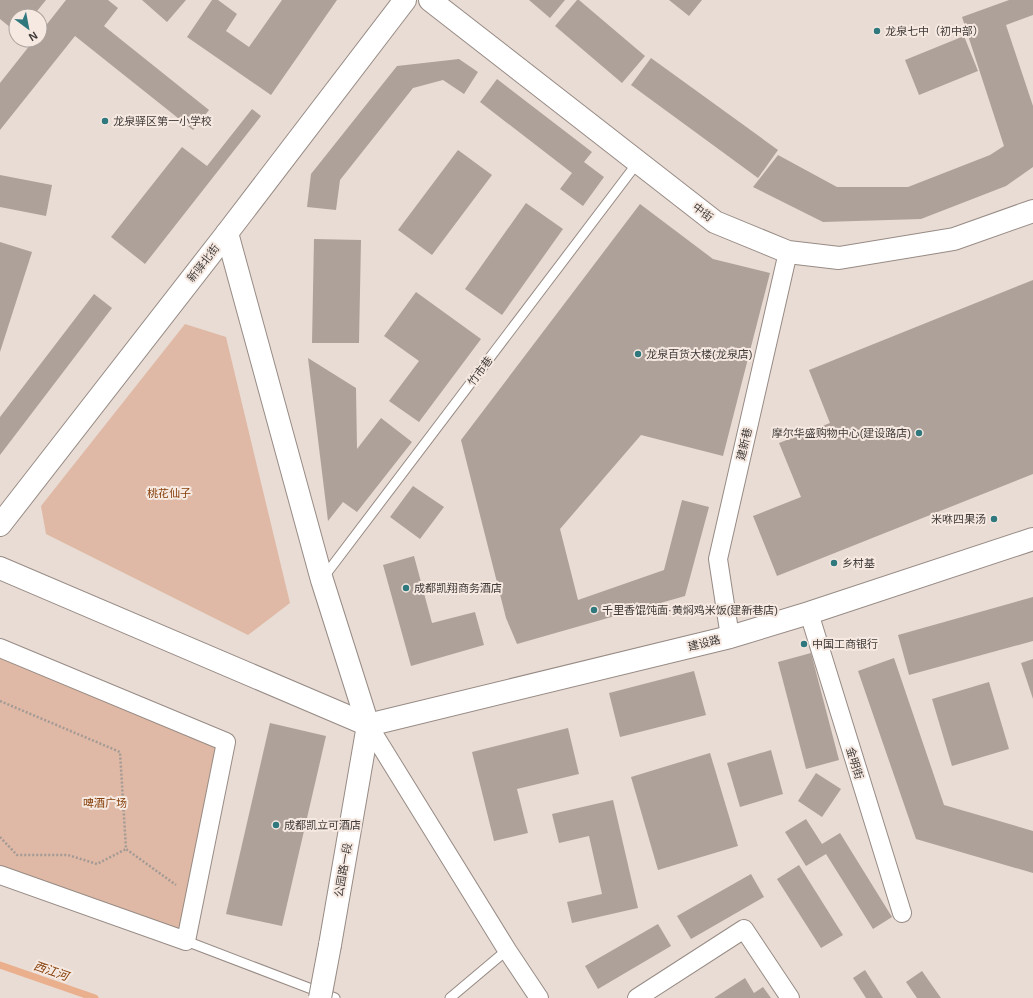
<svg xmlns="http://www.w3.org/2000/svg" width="1033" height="998" font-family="Helvetica,'Noto Sans SC',sans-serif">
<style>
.green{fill:#dfb9a5}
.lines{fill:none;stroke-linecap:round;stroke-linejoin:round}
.stream{stroke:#eaaf8d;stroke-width:7}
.building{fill:#ada19a}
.service-casing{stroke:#978b85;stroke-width:11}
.minor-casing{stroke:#978b85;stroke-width:20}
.tertiary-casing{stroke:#978b85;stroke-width:24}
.path{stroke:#a49a95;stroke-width:2.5;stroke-dasharray:2 2;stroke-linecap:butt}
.service{stroke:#fff;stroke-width:9}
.minor{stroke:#fff;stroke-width:18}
.tertiary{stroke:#fff;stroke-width:22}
.tertiary-bridge-casing{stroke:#978b85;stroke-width:24;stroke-linecap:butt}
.tertiary-bridge{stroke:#fff;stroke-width:22}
.poi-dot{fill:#2f787d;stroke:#f6e9e2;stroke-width:1.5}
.labels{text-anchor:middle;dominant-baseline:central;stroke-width:4;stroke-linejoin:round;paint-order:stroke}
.poi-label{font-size:11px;fill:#403b38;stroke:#f6e9e2;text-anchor:start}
.street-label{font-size:11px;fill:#403b38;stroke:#f6e9e2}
.park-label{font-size:11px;fill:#86400b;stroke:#f6e9e2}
.water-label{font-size:12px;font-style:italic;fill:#86400b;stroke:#f6e9e2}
</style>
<rect width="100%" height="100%" fill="#e9dcd5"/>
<g class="green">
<polygon points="185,324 226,337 290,603 248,635 46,534 41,506"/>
<polygon points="0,648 226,742 186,941 0,875"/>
</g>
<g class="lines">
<polyline class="stream" points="0,965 95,998"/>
</g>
<g class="building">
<polygon points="0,0 46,0 33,16 16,16 16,32 0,19"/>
<polygon points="66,0 108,0 118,8 104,26 209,110 193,130 75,36 0,130 0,83 34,40 40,40 40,33"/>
<polygon points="142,0 186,0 167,22"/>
<polygon points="212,0 218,0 237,14 226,31 249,47 282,0 337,0 271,95 187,37"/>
<polygon points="529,0 565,0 550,18"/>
<polygon points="577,0 579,0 645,56 622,83 555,26"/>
<polygon points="669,0 702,0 689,16"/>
<polygon points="1009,0 1033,0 1033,15 1006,25 1033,106 1033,167 1006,186 921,219 823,222 753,187 778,155 837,187 908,187 990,155 1004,146 962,17"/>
<polygon points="964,36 978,71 919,95 905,60"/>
<polygon points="651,58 778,150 758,178 631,85"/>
<polygon points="459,59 478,72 464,94 443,80 413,88 340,180 336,210 307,207 311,174 397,66"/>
<polygon points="497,79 592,152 584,162 604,177 583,206 560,189 572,173 480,102"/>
<polygon points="252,109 261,116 145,264 111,237 182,147 207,166"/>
<polygon points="458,150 492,175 432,255 398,230"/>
<polygon points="0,175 52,185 46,216 0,207"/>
<polygon points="526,203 563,229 502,315 465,289"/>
<polygon points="640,204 713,259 770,273 723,456 641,435 560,529 578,600 664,570 682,500 709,507 685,596 517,644 506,618 461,440"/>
<polygon points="314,239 361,240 359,343 312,343"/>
<polygon points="0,242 32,252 0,352"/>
<polygon points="1033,280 1033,474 777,576 753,516 801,497 779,443 830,423 809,370"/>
<polygon points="416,292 481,339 419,422 389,401 419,361 384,336"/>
<polygon points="94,294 112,308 0,455 0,417"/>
<polygon points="308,358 356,388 357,449 381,418 412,442 357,512 343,502 328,521"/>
<polygon points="413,486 444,507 420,539 390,517"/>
<polygon points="414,556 432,623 475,612 484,645 411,666 383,565"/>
<polygon points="1033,597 1033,641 909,675 898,635"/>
<polygon points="811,653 839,760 806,769 778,662"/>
<polygon points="894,658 944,805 1033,831 1033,873 916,839 858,671"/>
<polygon points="1033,659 1033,699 1021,663"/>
<polygon points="694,671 706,715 620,737 609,693"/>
<polygon points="989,682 1009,749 952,766 932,699"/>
<polygon points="270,723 326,736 282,926 226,914"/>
<polygon points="568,728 579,774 517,789 528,833 494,841 472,752"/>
<polygon points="771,750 783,794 740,807 727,763"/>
<polygon points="710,753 738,846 658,870 631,777"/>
<polygon points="816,773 841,789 822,817 798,801"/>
<polygon points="613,800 638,908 572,923 567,902 602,894 589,836 559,843 552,814"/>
<polygon points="806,819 822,844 840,833 892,917 873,929 826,854 806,866 785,832"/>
<polygon points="799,865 843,935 821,948 777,879"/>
<polygon points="751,874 764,897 691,939 677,916"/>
<polygon points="658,924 671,946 598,989 585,966"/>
<polygon points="865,970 883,998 866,998 853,978"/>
<polygon points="922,971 941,998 917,998 906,982"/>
<polygon points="745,978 754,993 763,987 771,998 714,998"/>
</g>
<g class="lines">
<defs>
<g id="service">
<polyline points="323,578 638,162"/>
<polyline points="186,941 335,998"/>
<polyline points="450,998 507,950"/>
</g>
<g id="minor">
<polyline points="809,613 902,913"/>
<polyline points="730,637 718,559 788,252"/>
<polyline points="0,648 226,742 186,941 0,875"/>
<polyline points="368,725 507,950 539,998"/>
<polyline points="637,998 744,929 790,998"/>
</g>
<g id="tertiary">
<polyline points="430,0 715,222 788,252 839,258 954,239 1033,211"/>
<polyline points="227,233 322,580 368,725 330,945"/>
<polyline points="0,525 227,233 405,0"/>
<polyline points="0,568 368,725"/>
<polyline points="368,725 730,637 809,613 1033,539"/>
</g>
</defs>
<use href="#service" class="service-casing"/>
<use href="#minor" class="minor-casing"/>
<use href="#tertiary" class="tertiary-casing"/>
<g class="path">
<polyline points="0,701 120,752 126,849 176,885"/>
<polyline points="0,837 17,855 68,855 97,864 126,849"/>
</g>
<use href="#service" class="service"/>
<use href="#minor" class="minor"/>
<use href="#tertiary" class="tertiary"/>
<defs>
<polyline id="tertiary-bridge" points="320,998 330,945"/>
</defs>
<use href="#tertiary-bridge" class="tertiary-bridge-casing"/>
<use href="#tertiary-bridge" class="tertiary-bridge"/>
</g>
<g class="poi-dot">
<circle cx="877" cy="31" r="4"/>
<circle cx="105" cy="121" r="4"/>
<circle cx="638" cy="354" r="4"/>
<circle cx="919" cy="433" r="4"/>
<circle cx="994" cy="519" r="4"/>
<circle cx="834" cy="563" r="4"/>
<circle cx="406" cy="588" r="4"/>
<circle cx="594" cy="610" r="4"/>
<circle cx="804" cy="644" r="4"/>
<circle cx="276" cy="825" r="4"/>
</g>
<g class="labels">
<g class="poi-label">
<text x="885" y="31">龙泉七中（初中部）</text>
<text x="113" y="121">龙泉驿区第一小学校</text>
<text x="646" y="354">龙泉百货大楼(龙泉店)</text>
<text x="911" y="433" text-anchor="end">摩尔华盛购物中心(建设路店)</text>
<text x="986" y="519" text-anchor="end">米咻四果汤</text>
<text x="842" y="563">乡村基</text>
<text x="414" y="588">成都凯翔商务酒店</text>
<text x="602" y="610">千里香馄饨面·黄焖鸡米饭(建新巷店)</text>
<text x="812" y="644">中国工商银行</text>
<text x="284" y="825">成都凯立可酒店</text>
</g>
<g class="street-label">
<text transform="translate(703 212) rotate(37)">中街</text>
<text transform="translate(203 263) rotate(-52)">新驿北街</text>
<text transform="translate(480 371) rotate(-53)">竹市巷</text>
<text transform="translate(744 444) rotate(-77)">建新巷</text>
<text transform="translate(704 643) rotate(-14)">建设路</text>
<text transform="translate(855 763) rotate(73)">金明街</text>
<text transform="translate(343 870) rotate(-80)">公园路一段</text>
</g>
<g class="park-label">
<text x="169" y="493">桃花仙子</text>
<text x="105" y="803">啤酒广场</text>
</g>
<g class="water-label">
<text transform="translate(51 971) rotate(19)">西江河</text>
</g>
</g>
<g transform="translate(28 28) rotate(148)"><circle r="19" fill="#f6e9e2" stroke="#ada39e"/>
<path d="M0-3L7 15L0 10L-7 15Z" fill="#2f787d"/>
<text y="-6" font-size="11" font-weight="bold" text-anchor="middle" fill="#403b38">N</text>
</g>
</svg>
